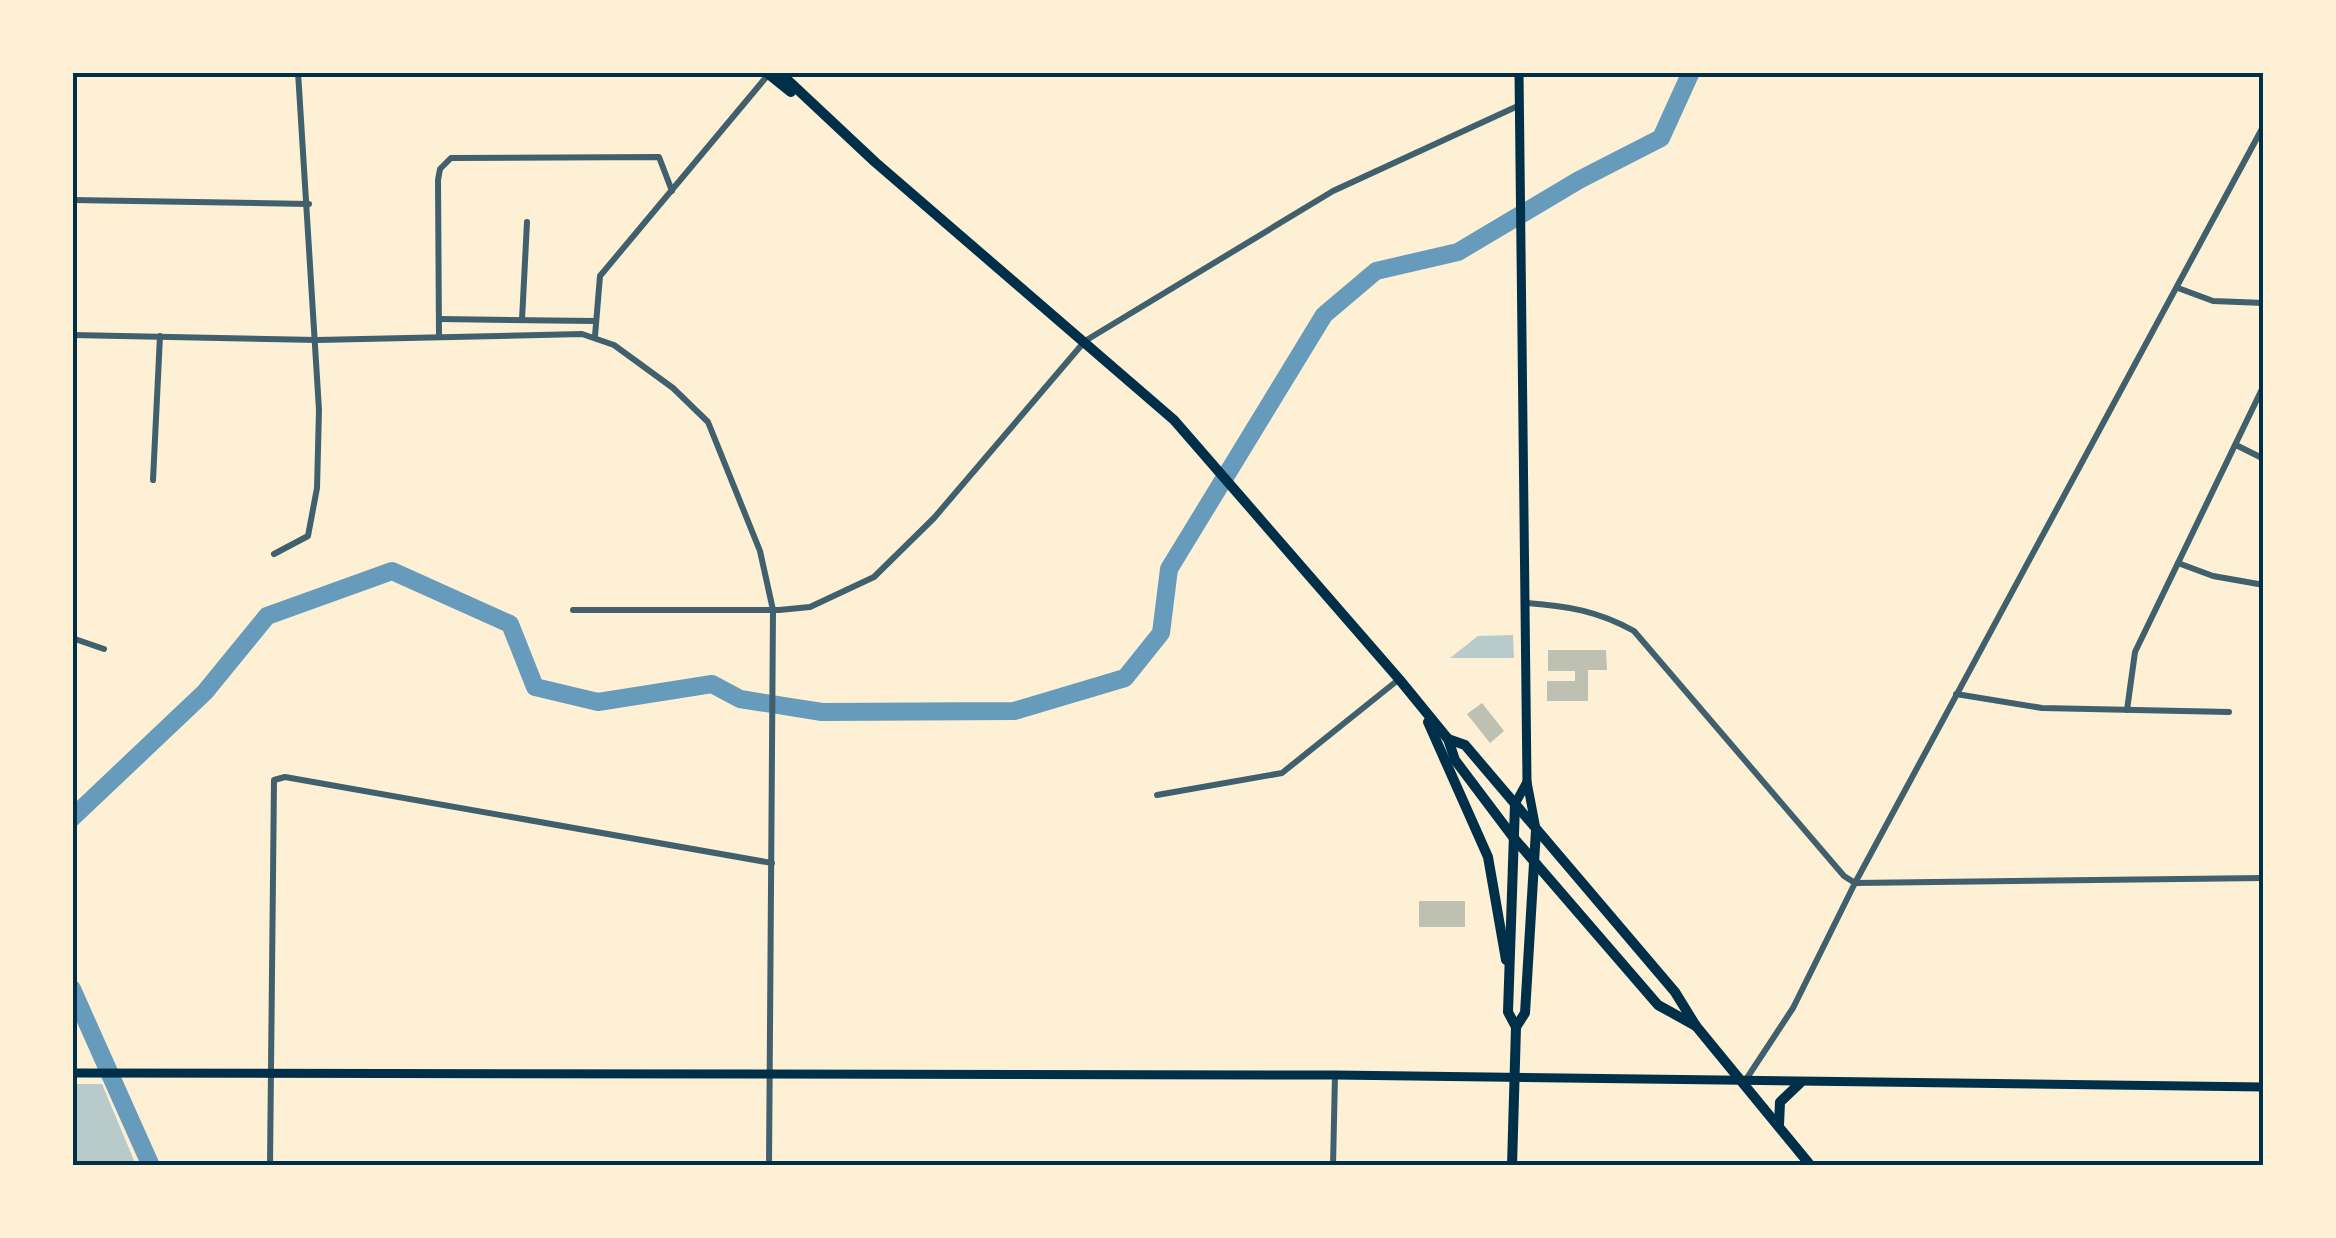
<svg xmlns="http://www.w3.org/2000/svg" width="2336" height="1238" font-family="'Nunito Sans',sans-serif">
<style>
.green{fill:#b9caca}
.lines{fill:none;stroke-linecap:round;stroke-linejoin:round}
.river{stroke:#669bbc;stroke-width:18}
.building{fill:#bec0b2}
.minor{stroke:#3f606c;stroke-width:6}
.secondary{stroke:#003049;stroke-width:9}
.primary{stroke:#003049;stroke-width:10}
.neatline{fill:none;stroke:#003049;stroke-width:4}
</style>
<rect width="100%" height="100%" fill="#fdf0d5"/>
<g class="green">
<polygon points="1513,635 1514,658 1450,658 1478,636"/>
<polygon points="72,1084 102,1084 136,1165 73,1165"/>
</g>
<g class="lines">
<g class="river">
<polyline points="72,818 205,692 267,616 392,571 510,624 535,687 598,702 712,684 740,699 822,712 1014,711 1125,678 1161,633 1169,569 1324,315 1376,271 1458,252 1579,180 1661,138 1691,72"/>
<polyline points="72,989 151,1166"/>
</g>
</g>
<g class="building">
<polygon points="1548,650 1606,650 1607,670 1588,670 1588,701 1547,701 1547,681 1575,681 1575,671 1548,671"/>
<polygon points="1482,703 1504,731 1490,743 1467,714"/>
<rect x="1419" y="901" width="46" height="26"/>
</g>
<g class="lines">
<g class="minor">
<polyline points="72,200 309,204"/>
<polyline points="2178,288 2213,301 2264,303"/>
<polyline points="439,319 596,321"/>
<polyline points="522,320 527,222"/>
<polyline points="72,335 317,340 582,334 614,345 673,388 708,422 760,551 773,610 769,1166"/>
<polyline points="595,336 600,276 768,75"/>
<polyline points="439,337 438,180 440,169 451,158 659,157 672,191"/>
<polyline points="2236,445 2264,459"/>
<polyline points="153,480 160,336"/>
<polyline points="274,554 308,536 317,488 319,410 298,72"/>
<polyline points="2178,563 2213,576 2264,585"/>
<path d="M1527 603C1568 606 1598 611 1634 631L1844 876 1855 883 2264 878"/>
<polyline points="573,610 779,610 810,607 874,577 934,518 1085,341 1333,191 1520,105"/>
<polyline points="72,638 104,649"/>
<polyline points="1956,694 2042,708 2229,712"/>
<polyline points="2127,710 2135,652 2264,385"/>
<polyline points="1157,795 1282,773 1398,680"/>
<polyline points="1745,1081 1793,1008 1855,883 2264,125"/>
<polyline points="270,1166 274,780 285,777 772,863"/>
<polyline points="1333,1166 1335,1075"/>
</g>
<g class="secondary">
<polyline points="1519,72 1527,782 1536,829"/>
<polyline points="1515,804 1527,782"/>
<polyline points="72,1073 1335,1075 2264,1087"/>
</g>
<g class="primary">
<polyline points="766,72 791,92"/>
<polyline points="779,72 875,162 1174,420 1399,679 1448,739 1455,760 1513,837 1658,1005 1696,1026"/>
<polyline points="1428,722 1488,857 1506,960"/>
<polyline points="1448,739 1465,745 1675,992 1696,1026 1811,1166"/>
<polyline points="1516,1027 1525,1013 1536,830"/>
<polyline points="1779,1125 1780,1102 1800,1083"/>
<polyline points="1512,1166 1516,1027 1508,1012 1515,804"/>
</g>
</g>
<rect width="2336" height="1238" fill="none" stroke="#fdf0d5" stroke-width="150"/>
<rect x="75" y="75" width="2186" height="1088" class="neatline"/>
</svg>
